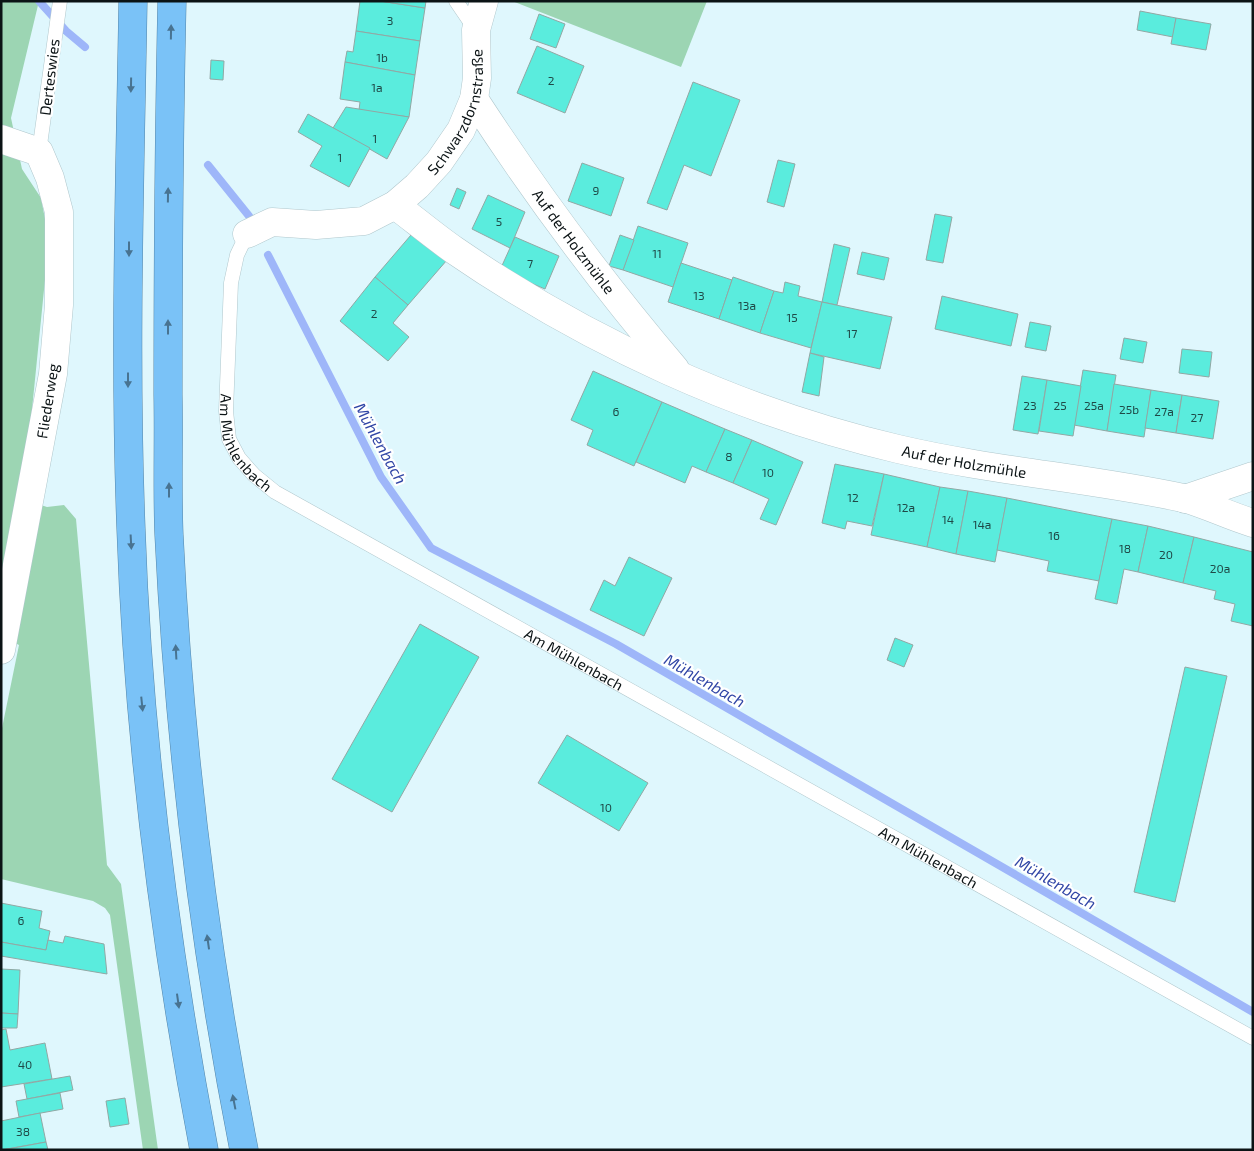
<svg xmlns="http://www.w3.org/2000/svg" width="1254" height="1151" font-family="'Exo 2',sans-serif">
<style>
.green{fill:#9cd5b3}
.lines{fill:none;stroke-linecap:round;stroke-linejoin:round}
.stream{stroke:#9eb6f9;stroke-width:8}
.building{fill:#5aecdd;stroke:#91a8a4}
.service-casing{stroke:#b0c7cc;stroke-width:15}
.minor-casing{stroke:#b0c7cc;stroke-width:29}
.motorway-casing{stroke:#5385a8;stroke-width:29}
.service{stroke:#fff;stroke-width:14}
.minor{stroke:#fff;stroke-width:28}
.motorway{stroke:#7ac2f7;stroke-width:28}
.oneway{fill:#487391}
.labels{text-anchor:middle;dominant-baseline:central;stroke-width:4.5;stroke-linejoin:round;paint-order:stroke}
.number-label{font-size:12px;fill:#1f4947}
.street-label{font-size:15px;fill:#0b1315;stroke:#fff}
.water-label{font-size:16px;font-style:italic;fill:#3146a6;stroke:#fff}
</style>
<rect width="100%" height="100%" fill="#dff7fd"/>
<g class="green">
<polygon points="1,1 39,1 11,118 22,169 41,198 49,240 23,499 47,507 64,505 76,519 107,865 121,884 158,1150 143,1150 110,915 105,908 93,901 1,879 1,733 19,645 1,636"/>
<polygon points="512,1 707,1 681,67"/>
</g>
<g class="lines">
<g class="stream">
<polyline points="39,1 66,31 85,47"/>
<polyline points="208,165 249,216"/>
<polyline points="268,255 381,477 431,548 616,644 1253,1012"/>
</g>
</g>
<g class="building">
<polygon points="360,1 380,1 425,8 420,41 356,31"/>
<polygon points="380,1 426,1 425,8"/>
<polygon points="1140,11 1176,18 1173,37 1137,30"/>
<polygon points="539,14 565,24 556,48 530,39"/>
<polygon points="1176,18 1211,24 1206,50 1171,44"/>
<polygon points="356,31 420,41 415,75 345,62 347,51 353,52"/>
<polygon points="537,46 584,66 565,113 517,93"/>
<polygon points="211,60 224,61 223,80 210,79"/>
<polygon points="345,62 415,75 409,117 359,110 360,102 340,99"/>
<polygon points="693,82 740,100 711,176 684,165 667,210 647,203"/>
<polygon points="346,107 409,117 387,159 333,128"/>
<polygon points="308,114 370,148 349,187 310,166 322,146 298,132"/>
<polygon points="778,160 795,164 784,207 767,202"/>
<polygon points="582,163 624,178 611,216 568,201"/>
<polygon points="457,188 466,192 459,209 450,205"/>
<polygon points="488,195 525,212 510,248 472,229"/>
<polygon points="935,214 952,217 943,263 926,260"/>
<polygon points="638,226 688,243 673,287 623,270"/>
<polygon points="411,235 447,260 408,305 375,277"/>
<polygon points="620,235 634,240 623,270 609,266"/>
<polygon points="515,237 559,256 545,289 500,270"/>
<polygon points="834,244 850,248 837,305 822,302"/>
<polygon points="862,252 889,258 884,280 857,274"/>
<polygon points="681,263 732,280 719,319 668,302"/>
<polygon points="375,277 408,305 393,323 409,337 388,361 340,321"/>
<polygon points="733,277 774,291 760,333 719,319"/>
<polygon points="785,282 800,286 798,296 822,302 811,348 760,333 774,291 783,293"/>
<polygon points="942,296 1018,314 1011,346 935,329"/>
<polygon points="822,302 892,317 880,369 810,353"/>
<polygon points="1030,322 1051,326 1046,351 1025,347"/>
<polygon points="1124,338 1147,342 1143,363 1120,359"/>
<polygon points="1182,349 1212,352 1209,377 1179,373"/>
<polygon points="810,353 824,357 819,396 802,392"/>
<polygon points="1083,370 1116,375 1107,431 1074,425"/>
<polygon points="593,371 662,402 634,466 587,445 593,430 571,420"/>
<polygon points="1022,376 1047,380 1038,434 1013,430"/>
<polygon points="1047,380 1081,386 1073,436 1039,431"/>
<polygon points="1114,384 1151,390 1144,437 1107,431"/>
<polygon points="1151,390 1182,395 1176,433 1145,428"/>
<polygon points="1182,395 1219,401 1213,439 1176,433"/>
<polygon points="662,402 725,429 706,472 692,466 685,483 636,462"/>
<polygon points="725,429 752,440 733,483 706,472"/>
<polygon points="752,440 803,462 776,525 760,519 769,499 733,483"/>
<polygon points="835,464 884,474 872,526 847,521 845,529 822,523"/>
<polygon points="884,474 940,487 927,547 871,535"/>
<polygon points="940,487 968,491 956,554 927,547"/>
<polygon points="968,491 1007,498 995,562 956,554"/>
<polygon points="1007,498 1112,519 1099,581 1047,571 1049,561 997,550"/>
<polygon points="1112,519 1148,526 1138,572 1124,569 1117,604 1095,599"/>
<polygon points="1148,526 1194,537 1183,583 1138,572"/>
<polygon points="1194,537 1253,552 1253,626 1231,621 1235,604 1214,599 1216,591 1183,583"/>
<polygon points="629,557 672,578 644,636 590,610 604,580 615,586"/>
<polygon points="420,624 479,657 392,812 332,779"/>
<polygon points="895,638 913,645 904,667 887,660"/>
<polygon points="1185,667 1227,676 1175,902 1134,892"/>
<polygon points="567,735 648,783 619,831 538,783"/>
<polygon points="1,903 42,911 39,928 50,931 46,950 1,942"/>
<polygon points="65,936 104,944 107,974 1,956 1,942 46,950 48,940 63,943"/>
<polygon points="1,969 20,970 18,1014 1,1013"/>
<polygon points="1,1013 18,1014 17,1028 1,1028"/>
<polygon points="6,1029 10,1050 45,1043 52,1079 1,1087 1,1030"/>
<polygon points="70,1076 73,1090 27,1099 24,1084"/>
<polygon points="60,1093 63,1109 19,1117 16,1101"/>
<polygon points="125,1098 129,1124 110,1127 106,1101"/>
<polygon points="40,1113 46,1142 1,1150 1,1121"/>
<polygon points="46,1142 48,1150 3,1150"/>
</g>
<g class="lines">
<defs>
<g id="service">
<polyline points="456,1 475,29"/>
<polyline points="39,152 60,1"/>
<path id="s1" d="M247 234 237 255 231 283 226 411 229 439 239 458 254 475 275 492 1253 1038"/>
</g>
<g id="minor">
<path id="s2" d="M474 99C535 193 602 283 675 369"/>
<polyline points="1,139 39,152 50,178 59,212 59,305 53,374 1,650"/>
<path id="s3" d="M395 205C415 220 434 236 454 250 588 342 740 412 898 449 992 471 1089 478 1183 498 1206 504 1229 516 1253 523"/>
<path id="s4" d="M247 234 272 222 316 225 364 221 395 205 417 186 439 162 461 130 474 99 477 78 476 30 484 1"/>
<polyline points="1185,499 1253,476"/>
</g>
<g id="motorway">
<path d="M133 1C130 177 124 353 131 529 138 737 165 945 204 1150"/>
<path d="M172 1C169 133 168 264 168 395 169 442 167 488 169 535 179 741 204 947 244 1150"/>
</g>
</defs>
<use href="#service" class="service-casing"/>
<use href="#minor" class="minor-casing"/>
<use href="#motorway" class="motorway-casing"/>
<use href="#service" class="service"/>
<use href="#minor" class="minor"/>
<use href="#motorway" class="motorway"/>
</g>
<defs><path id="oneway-solid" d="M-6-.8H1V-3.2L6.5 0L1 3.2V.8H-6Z" transform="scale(1.25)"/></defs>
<g class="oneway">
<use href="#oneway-solid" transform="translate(171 32) rotate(-89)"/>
<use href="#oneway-solid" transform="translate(131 85) rotate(91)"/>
<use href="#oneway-solid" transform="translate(168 195) rotate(-89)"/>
<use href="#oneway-solid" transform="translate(129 249) rotate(90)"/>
<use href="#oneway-solid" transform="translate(168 327) rotate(-90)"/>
<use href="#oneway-solid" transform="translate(128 380) rotate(90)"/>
<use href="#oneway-solid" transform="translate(169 490) rotate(-90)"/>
<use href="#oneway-solid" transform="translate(131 542) rotate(87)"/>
<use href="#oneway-solid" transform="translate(176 652) rotate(-93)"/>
<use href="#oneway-solid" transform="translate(142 704) rotate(84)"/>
<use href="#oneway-solid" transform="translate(208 942) rotate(-98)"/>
<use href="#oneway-solid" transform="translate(178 1001) rotate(82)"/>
<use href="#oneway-solid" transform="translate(234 1102) rotate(-101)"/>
</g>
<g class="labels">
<g class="number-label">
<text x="390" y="20">3</text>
<text x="382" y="57">1b</text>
<text x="551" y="80">2</text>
<text x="377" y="87">1a</text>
<text x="375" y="138">1</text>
<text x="340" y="157">1</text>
<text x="596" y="190">9</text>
<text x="499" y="221">5</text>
<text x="657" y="253">11</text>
<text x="530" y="263">7</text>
<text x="699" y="295">13</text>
<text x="747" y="305">13a</text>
<text x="374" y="313">2</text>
<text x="792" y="317">15</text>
<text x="852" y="333">17</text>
<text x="1030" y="405">23</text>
<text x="1060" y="405">25</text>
<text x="1094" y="405">25a</text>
<text x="1129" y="409">25b</text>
<text x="616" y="411">6</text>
<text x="1164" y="411">27a</text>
<text x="1197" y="417">27</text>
<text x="729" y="456">8</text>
<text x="768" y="472">10</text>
<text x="853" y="497">12</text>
<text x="906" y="507">12a</text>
<text x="948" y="519">14</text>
<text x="982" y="524">14a</text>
<text x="1054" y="535">16</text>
<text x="1125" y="548">18</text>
<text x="1166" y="554">20</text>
<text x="1220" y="568">20a</text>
<text x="606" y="807">10</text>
<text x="21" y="920">6</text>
<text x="25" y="1064">40</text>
<text x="23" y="1131">38</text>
</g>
<g class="street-label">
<text transform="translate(49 77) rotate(-83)">Derteswies</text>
<text stroke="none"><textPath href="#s4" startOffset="271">Schwarzdornstraße</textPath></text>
<text stroke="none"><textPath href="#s2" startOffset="174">Auf der Holzmühle</textPath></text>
<text transform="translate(47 401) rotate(-81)">Fliederweg</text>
<text stroke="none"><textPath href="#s1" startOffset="218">Am Mühlenbach</textPath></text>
<text stroke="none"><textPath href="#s3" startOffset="631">Auf der Holzmühle</textPath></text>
<text stroke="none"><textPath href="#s1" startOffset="622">Am Mühlenbach</textPath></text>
<text stroke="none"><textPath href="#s1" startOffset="1028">Am Mühlenbach</textPath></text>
</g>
<g class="water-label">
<text transform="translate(381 443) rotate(61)">Mühlenbach</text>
<text transform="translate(705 680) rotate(30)">Mühlenbach</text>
<text transform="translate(1056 882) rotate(30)">Mühlenbach</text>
</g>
</g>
<rect width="1254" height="1151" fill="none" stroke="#0b1315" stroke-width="5"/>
</svg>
